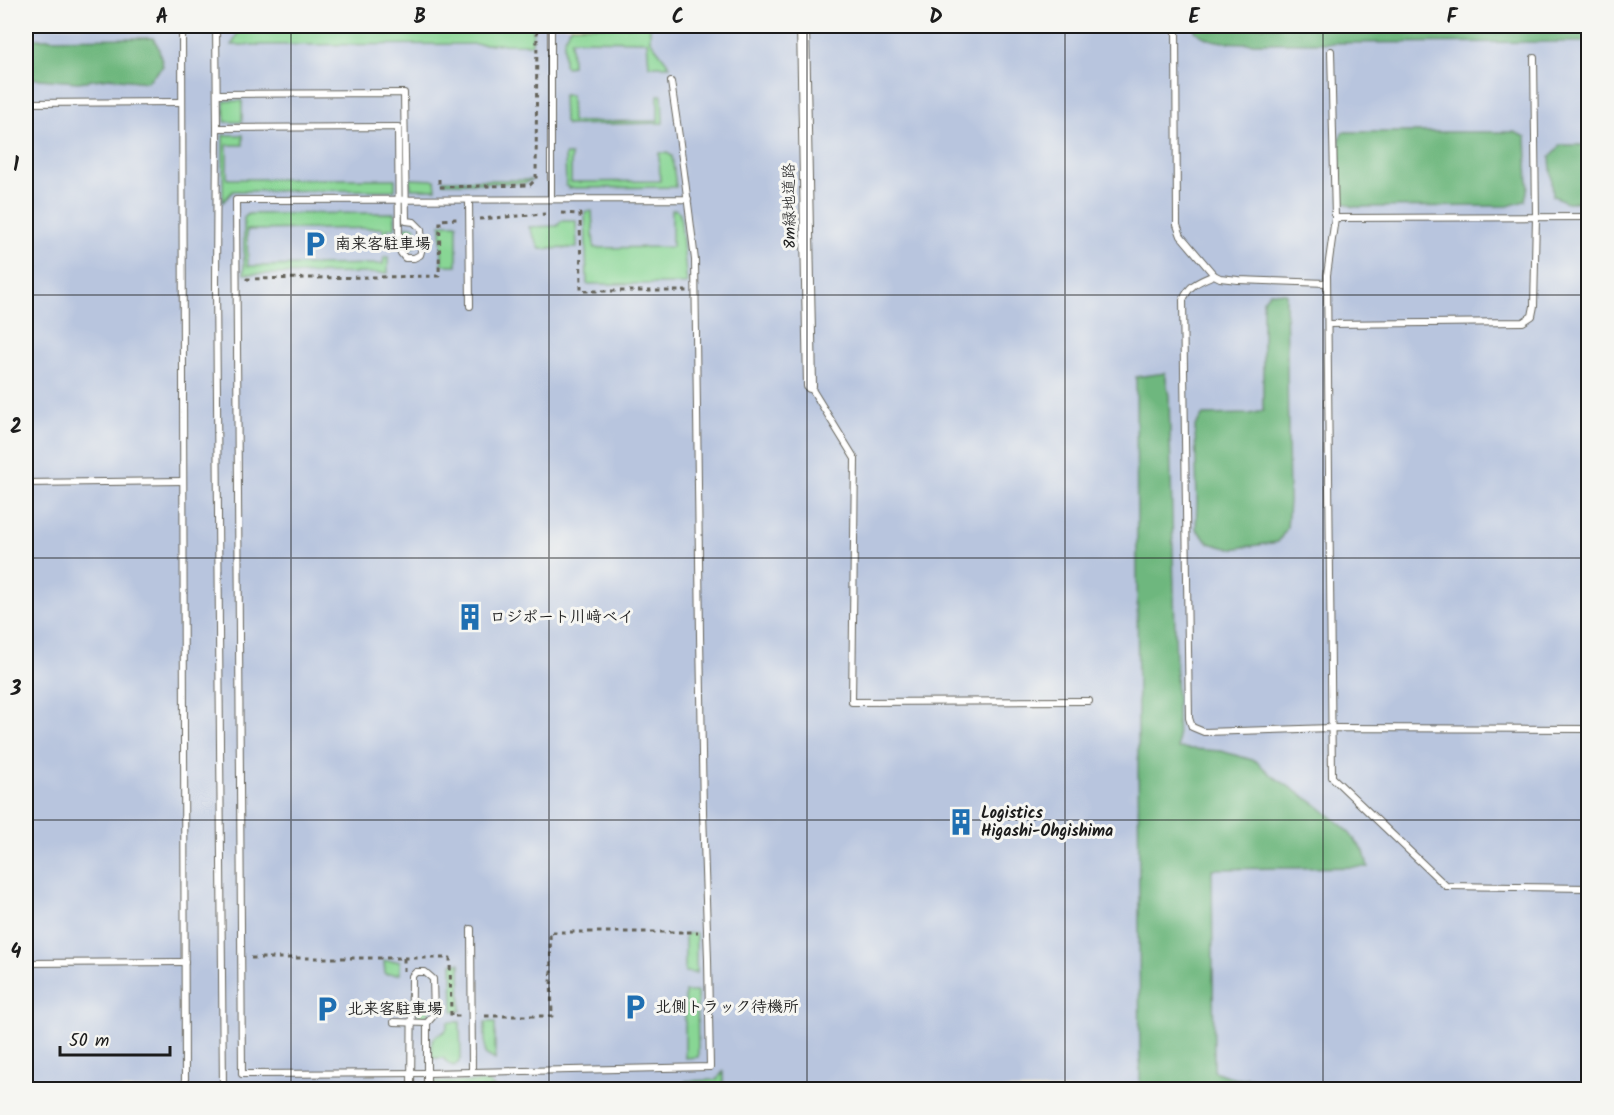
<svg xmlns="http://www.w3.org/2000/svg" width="1614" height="1115" font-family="Kalam,'Klee One',sans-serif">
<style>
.industrial{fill:#b8c5de}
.green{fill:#88d694;stroke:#527958;stroke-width:1.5}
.forest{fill:#6eb77e;stroke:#456a4d;stroke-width:1.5}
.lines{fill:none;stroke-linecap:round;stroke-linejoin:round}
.lane-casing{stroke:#65635a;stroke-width:8}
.street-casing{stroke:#65635a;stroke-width:14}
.path{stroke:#65635a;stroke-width:3;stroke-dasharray:4.5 4.5;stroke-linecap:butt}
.lane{stroke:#fff;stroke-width:6}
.street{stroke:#fff;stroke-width:12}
.grid{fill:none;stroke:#1c1c1c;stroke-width:1.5;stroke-opacity:0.55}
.labels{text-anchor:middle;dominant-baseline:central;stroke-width:6;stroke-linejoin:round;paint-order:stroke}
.street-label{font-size:16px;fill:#1c1c1c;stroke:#f6f6f2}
.poi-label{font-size:16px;font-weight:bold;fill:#1c1c1c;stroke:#f6f6f2;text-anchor:start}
.neatline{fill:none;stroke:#1c1c1c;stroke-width:2}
.grid-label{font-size:20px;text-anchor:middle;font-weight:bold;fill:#1c1c1c}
</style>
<rect width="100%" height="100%" fill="#f6f6f2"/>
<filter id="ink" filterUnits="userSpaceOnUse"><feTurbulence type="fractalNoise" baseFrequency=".0167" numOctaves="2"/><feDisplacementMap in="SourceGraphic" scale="12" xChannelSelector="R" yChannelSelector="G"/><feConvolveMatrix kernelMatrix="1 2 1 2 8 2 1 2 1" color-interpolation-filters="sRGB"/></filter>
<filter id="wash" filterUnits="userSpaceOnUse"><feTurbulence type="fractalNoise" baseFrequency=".008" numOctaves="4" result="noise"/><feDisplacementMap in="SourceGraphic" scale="24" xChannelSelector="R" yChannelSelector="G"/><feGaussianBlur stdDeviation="1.35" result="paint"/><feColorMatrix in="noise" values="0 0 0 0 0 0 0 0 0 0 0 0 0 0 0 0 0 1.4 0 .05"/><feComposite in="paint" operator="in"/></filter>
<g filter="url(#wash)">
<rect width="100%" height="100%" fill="#ede6cc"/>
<rect class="industrial" x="26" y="26" width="1562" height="1063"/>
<g class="green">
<polygon points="241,26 529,26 533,28 532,44 232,45"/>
<polygon points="571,26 650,26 650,40 670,66 649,66 647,41 571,40 572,66 566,67 564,64 564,40"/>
<polygon points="563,95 571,95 572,122 658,121 658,95 662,95 663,123 567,125 564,122"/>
<polygon points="224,101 242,101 242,122 225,122"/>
<polygon points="223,135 243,135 243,145 227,145 227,179 395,179 395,190 233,191 223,202"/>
<polygon points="659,153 667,153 672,156 676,187 569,188 566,185 565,155 571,155 571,182 660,181"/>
<polygon points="410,179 435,180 436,189 411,189"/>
<polygon points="443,180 532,180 525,183 443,183"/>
<polygon points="675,209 680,213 687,284 587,284 585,212 592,211 594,248 672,247 672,210"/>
<polygon points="395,213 395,228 388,228 388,240 383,240 383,228 247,230 248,266 383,264 384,257 388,257 388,273 244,274 244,218 248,214"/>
<polygon points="561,221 576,221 577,248 540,249 529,227 557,226"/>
<polygon points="441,224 457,224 457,265 442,265"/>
<polygon points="407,226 412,226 416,228 416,244 413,248 409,248 405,245 405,230"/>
<polygon points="696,933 696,973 685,972 685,934"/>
<polygon points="384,961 400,961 400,974 385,974"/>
<polygon points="452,963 460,963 461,1011 453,1011"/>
<polygon points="685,992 697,992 698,1057 685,1058"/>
<polygon points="420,996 425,996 429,999 429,1014 426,1018 421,1019 418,1015 417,999"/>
<path d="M448 1022H460L461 1058 458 1063 454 1066 449 1064 443 1058H432C432 1053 431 1045 432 1041 435 1031 447 1038 448 1022Z"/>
<polygon points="485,1022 495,1022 495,1060 485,1054"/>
<polygon points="723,1072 723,1089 686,1089 686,1081 716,1080"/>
<polygon points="431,1082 488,1082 496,1089 431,1089"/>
<polygon points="337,1083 402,1083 402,1089 323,1089"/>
</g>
<g class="forest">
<path d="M1195 26H1588V42L1248 43C1230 42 1210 44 1195 31Z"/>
<polygon points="153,38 158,46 163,66 147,82 110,78 78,82 26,78 26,39"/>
<polygon points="1343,132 1514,132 1526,137 1528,186 1525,201 1508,206 1353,207 1341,201 1340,137"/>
<polygon points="1561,145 1588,145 1588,202 1567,202 1553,196 1550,157"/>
<polygon points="1270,292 1286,293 1289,501 1287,528 1278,542 1231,549 1209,543 1196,529 1197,502 1195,426 1203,415 1250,414 1263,411 1263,300"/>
<polygon points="1165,373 1169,396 1178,748 1221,751 1256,761 1271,775 1316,804 1346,829 1364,851 1368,867 1212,869 1214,1071 1236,1079 1249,1078 1270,1081 1292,1088 1318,1089 1140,1089 1136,377"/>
</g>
</g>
<g filter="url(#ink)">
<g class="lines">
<defs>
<g id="lane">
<polyline points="182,26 185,1090"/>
<polyline points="216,26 217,128 216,284 223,1090"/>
<polyline points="551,26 551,199"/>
<polyline points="1176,26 1177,225 1181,236 1214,275 1220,278 1238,280 1327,283"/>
<polyline points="1331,51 1335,218 1327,275 1332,777 1446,886 1588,888"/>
<path d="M671 82C680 141 688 201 695 260L700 635 703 812 708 960 710 1067 427 1073 242 1074 236 200 688 199"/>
<polyline points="217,94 404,93 406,221 414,222 421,229 422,248 420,255 414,258 405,258 401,253 399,246 398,127 217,128"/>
<polyline points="26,103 182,102"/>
<polyline points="469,200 470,306"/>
<polyline points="1335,218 1588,217"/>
<path d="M1214 275C1198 282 1190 284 1183 300L1189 718 1192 727 1204 732 1331 728 1588 729"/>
<polyline points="1328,324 1523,322 1532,316 1534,306 1536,217 1534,58"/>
<polyline points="810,386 855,459 852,702 1089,701"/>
<polyline points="26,483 183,481"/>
<polyline points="471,929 472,1072"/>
<polyline points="26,963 185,962"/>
<polyline points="394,1022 427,1023"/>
<polyline points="411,1090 412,976 416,972 425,972 433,979 434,1015 427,1023 427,1090"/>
</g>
<polyline id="street" points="803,26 810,386"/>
</defs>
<use href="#lane" class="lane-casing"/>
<use href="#street" class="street-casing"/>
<g class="path">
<polyline points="439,179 439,187 530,185 536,179 537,27 535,26"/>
<polyline points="561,213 580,214 581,291 688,291"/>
<polyline points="479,219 545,214"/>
<polyline points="247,280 247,279 439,276 440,220 458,219"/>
<polyline points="251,958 450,958 451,1016 460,1016"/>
<polyline points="404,958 404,971"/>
<polyline points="485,1016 552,1016 550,932 698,932"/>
</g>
<use href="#lane" class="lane"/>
<use href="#street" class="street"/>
</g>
</g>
<path class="grid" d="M291 26V1090M549 26V1090M807 26V1090M1065 26V1090M1323 26V1090M26 295H1588M26 558H1588M26 820H1588"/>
<defs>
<symbol id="parking-bare" viewBox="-9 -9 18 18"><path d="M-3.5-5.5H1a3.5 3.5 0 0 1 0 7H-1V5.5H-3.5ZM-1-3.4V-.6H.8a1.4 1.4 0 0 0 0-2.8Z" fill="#1f6fb2" stroke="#f6f6f2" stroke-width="2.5" paint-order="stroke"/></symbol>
<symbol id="building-bare" viewBox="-9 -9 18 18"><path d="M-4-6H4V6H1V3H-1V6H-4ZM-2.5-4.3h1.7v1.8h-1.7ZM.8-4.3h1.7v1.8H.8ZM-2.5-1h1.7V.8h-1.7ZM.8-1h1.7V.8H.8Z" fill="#1f6fb2" stroke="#f6f6f2" stroke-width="2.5" paint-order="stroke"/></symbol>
</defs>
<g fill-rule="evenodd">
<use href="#parking-bare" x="296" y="225" width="38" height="38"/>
<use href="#building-bare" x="451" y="598" width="38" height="38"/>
<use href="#building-bare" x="942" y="803" width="38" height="38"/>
<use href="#parking-bare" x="616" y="988" width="38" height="38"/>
<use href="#parking-bare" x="308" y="990" width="38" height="38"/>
</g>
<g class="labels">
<g class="street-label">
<text transform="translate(790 206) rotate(-91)">8m緑地道路</text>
</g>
<g class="poi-label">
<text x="335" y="244">南来客駐車場</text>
<text x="490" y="617">ロジポート川﨑ベイ</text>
<text x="981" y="813">Logistics<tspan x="981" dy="18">Higashi-Ohgishima</tspan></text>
<text x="655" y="1007">北側トラック待機所</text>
<text x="347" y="1009">北来客駐車場</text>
</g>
</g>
<rect width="1614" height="1115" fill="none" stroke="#f6f6f2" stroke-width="66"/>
<path d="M60 1046v9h110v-9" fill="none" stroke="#1c1c1c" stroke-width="3"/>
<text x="69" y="1046" font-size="18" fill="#1c1c1c" stroke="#f6f6f2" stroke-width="4.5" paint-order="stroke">50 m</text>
<rect x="33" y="33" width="1548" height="1049" class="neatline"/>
<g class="grid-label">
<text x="162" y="23">A</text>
<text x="420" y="23">B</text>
<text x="678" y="23">C</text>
<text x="936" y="23">D</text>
<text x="1194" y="23">E</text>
<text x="1452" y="23">F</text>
<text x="16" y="171">1</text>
<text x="16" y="433">2</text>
<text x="16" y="695">3</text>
<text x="16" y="958">4</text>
</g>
</svg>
